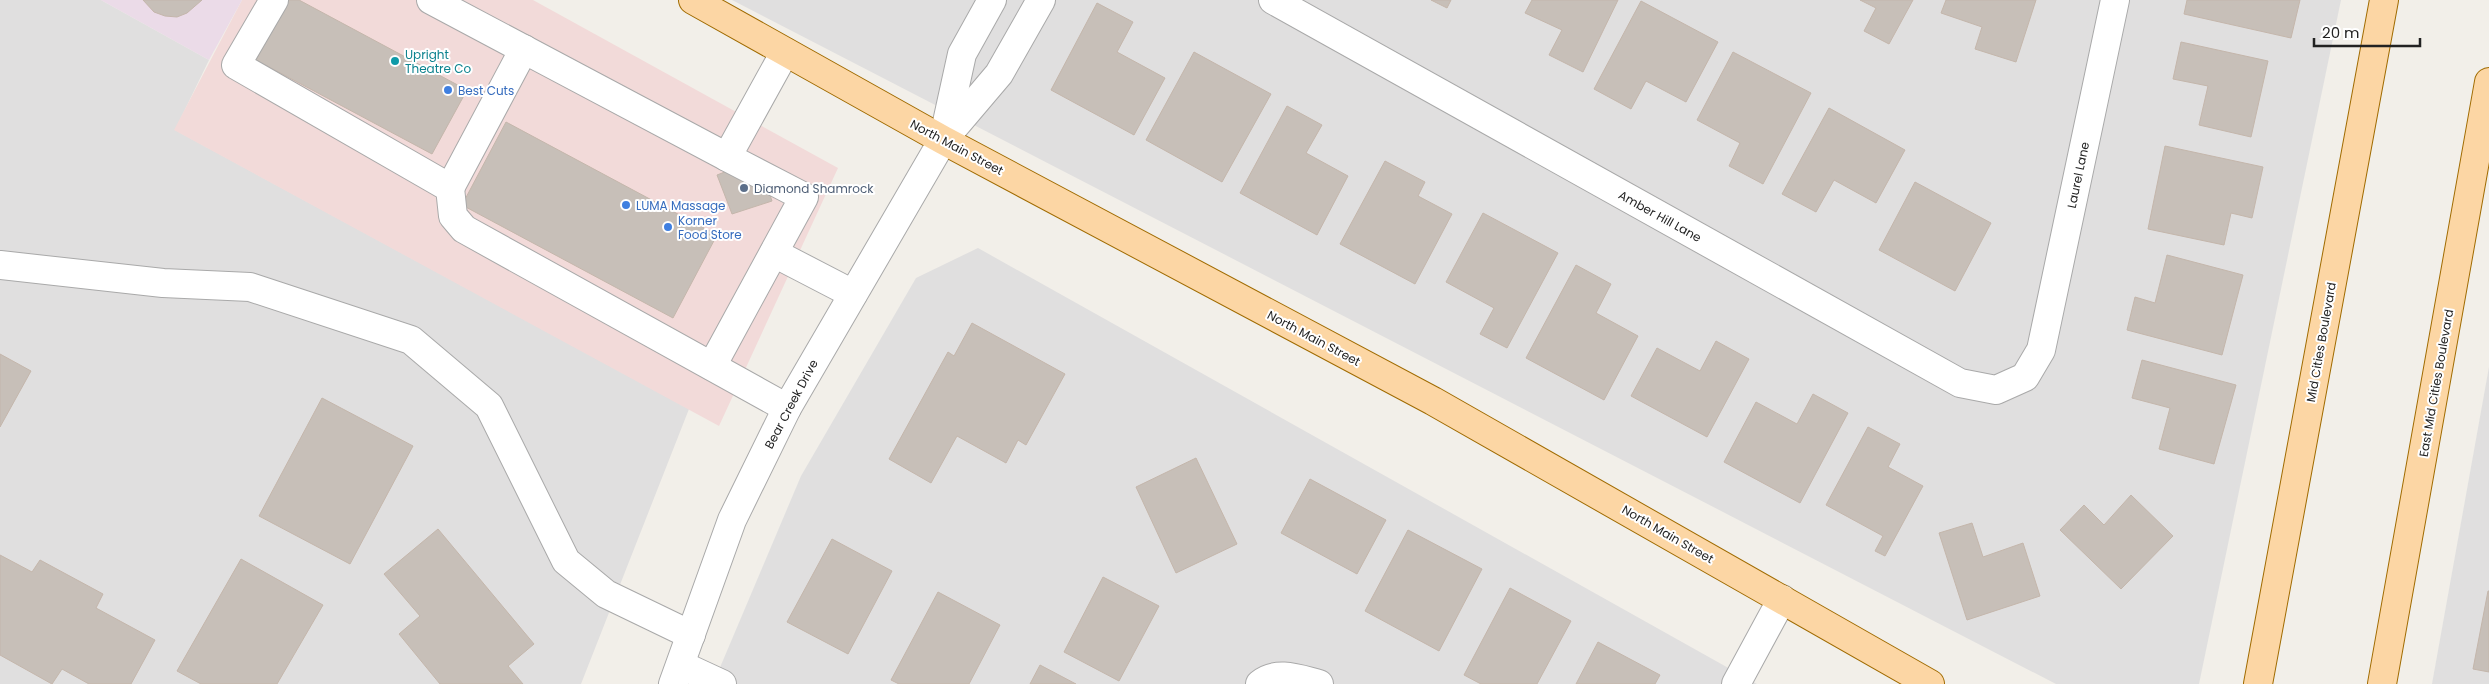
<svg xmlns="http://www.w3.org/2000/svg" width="2489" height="684" font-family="Poppins,sans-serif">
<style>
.residential{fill:#e0dfdf}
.commercial{fill:#f2dad9}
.industrial{fill:#ebdbe8}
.building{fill:#c7bfb8;stroke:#c4b6ab}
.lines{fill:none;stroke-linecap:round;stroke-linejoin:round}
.minor-casing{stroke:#a9a9a9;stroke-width:30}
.major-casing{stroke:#a06b00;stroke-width:30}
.minor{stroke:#fff;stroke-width:28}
.major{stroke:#fcd6a4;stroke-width:28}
.culture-dot{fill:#0f9aa8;stroke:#fff;stroke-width:2}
.shop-dot{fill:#3f7fe0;stroke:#fff;stroke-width:2}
.service-dot{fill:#5c6f8a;stroke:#fff;stroke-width:2}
.labels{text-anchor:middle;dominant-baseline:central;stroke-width:4;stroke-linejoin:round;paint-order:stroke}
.culture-label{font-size:12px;fill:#0d838f;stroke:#fff;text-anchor:start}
.shop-label{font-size:12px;fill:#366cbe;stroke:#fff;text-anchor:start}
.street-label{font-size:12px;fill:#222;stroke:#fff}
.service-label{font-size:12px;fill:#4e5e75;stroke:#fff;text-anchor:start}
</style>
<rect width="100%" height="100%" fill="#f2efe9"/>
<g class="residential">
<polygon points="0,0 101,0 209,60 175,130 689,409 581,684 0,684"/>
<polygon points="732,0 2341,0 2199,684 2056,684"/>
<polygon points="978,248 1757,684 713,684 801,476 916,278"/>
<polygon points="2489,367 2489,684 2432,684"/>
</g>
<polygon class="commercial" points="242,0 533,0 838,168 719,426 174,130"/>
<polygon class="industrial" points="101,0 242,0 209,60"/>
<g class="building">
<polygon points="143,0 202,0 187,13 177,17 165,16 154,12"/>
<polygon points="288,0 299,0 467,90 432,154 256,60"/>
<polygon points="1431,0 1451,0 1447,8"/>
<polygon points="1532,0 1618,0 1583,72 1549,55 1562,30 1525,13"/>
<polygon points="1860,0 1913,0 1889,44 1864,31 1876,8"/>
<polygon points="1946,0 2036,0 2016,62 1975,49 1982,27 1941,13"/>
<polygon points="2187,0 2300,0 2291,38 2184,14"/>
<polygon points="1641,1 1718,42 1686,102 1646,81 1631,109 1594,89"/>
<polygon points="1097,3 1133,22 1117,52 1165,78 1134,135 1051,90"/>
<polygon points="2181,42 2268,61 2251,137 2199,125 2208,86 2173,79"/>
<polygon points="1194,52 1271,94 1222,182 1146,140"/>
<polygon points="1733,52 1811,93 1763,184 1729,166 1740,143 1697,120"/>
<polygon points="1287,106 1322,125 1306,153 1348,176 1317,235 1240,193"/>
<polygon points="1829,108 1905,150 1876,203 1834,180 1816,212 1782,194"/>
<polygon points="506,122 717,235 673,318 462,205"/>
<polygon points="2165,146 2263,167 2252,218 2231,213 2224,245 2148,229"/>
<polygon points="758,159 772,201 732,214 717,175"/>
<polygon points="1385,161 1425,182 1418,196 1452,214 1415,284 1340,244"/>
<polygon points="1915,182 1991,223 1955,291 1879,250"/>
<polygon points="1483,213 1558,253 1507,348 1480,334 1494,308 1446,282"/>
<polygon points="2167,255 2243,275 2222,355 2127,330 2135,297 2155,303"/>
<polygon points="1576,265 1611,284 1596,313 1638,336 1604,400 1526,358"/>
<polygon points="972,323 1065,374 1026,445 1018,440 1006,463 957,436 931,483 889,459 948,352 954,356"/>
<polygon points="1716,341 1749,359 1707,437 1631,396 1657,348 1700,371"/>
<polygon points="0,354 31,371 0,427"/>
<polygon points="2142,360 2236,385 2214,464 2159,449 2170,408 2132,398"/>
<polygon points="1813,394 1848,413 1800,503 1724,462 1756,402 1797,424"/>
<polygon points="322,398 413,446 350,564 259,516"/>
<polygon points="1868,427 1900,444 1888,467 1923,486 1885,556 1875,551 1883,536 1826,505"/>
<polygon points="1196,458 1237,544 1176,573 1136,487"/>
<polygon points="1310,479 1386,520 1357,574 1281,533"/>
<polygon points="2131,495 2173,536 2121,589 2060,530 2084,505 2104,525"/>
<polygon points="1972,523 1983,557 2023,543 2040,596 1967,620 1939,533"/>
<polygon points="438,529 534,644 508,666 523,684 440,684 399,634 420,616 384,574"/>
<polygon points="1408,530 1482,569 1439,651 1365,611"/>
<polygon points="832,539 892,571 848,654 787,622"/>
<polygon points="0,555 32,572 40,560 103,594 96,608 155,640 131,684 89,684 62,669 52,684 0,655"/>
<polygon points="241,559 323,605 277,684 201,684 177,671"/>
<polygon points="1103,577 1159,606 1119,681 1064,652"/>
<polygon points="1510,588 1571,621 1537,684 1481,684 1464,675"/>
<polygon points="2488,591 2489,591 2489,672 2473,669"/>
<polygon points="938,592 1000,625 969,684 899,684 891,680"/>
<polygon points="1598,642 1660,675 1655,684 1576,684"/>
<polygon points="1040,665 1076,684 1030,684"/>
</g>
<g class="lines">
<defs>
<g id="minor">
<polyline points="274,0 236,65 450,188 453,216 464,229 787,408"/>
<polyline points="431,0 727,157"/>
<polyline points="1273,0 1960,383 1996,390 2025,377 2041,350 2115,0"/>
<polyline points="944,136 962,54 992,0"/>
<polyline points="450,188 524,49"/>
<polyline points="774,253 853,294"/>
<polyline points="0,265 163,283 250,287 411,340 489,406 566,561 606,594 691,635"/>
<polyline points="712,366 804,197 727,157 785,52"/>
<polyline points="681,665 722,684"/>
<polyline points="673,684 732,520 787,408 943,140 999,74 1041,0"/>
<path d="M1260 684C1277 670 1299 679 1319 684"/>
<polyline points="1736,684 1782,599"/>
</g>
<g id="major">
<polyline points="693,0 943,140 1433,401 1930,684"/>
<polyline points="2258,684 2384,0"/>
<polyline points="2382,684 2489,82"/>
</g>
</defs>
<use href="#minor" class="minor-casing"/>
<use href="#major" class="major-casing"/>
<use href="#minor" class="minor"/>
<use href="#major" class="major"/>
</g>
<circle class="culture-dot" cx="395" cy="61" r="5"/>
<g class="shop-dot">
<circle cx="448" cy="90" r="5"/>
<circle cx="626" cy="205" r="5"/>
<circle cx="668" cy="227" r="5"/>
</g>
<circle class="service-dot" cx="744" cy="188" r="5"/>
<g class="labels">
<g class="culture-label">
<text x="405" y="54">Upright<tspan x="405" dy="14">Theatre Co</tspan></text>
</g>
<g class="shop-label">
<text x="458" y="90">Best Cuts</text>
<text x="636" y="205">LUMA Massage</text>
<text x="678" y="220">Korner<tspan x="678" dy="14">Food Store</tspan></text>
</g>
<g class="street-label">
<text transform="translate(957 147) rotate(28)">North Main Street</text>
<text transform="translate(2078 175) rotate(-78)">Laurel Lane</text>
<text transform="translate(1660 216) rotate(29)">Amber Hill Lane</text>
<text transform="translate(1314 338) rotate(28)">North Main Street</text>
<text transform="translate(2321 342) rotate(-80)">Mid Cities Boulevard</text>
<text transform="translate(2436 383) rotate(-80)">East Mid Cities Boulevard</text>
<text transform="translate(791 404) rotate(-62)">Bear Creek Drive</text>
<text transform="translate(1668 534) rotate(30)">North Main Street</text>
</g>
<g class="service-label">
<text x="754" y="188">Diamond Shamrock</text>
</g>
</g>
<path d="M2314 38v8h106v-8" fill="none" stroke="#222222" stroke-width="2.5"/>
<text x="2322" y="38" font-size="15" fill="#222222" stroke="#ffffff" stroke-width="4" paint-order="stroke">20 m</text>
</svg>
